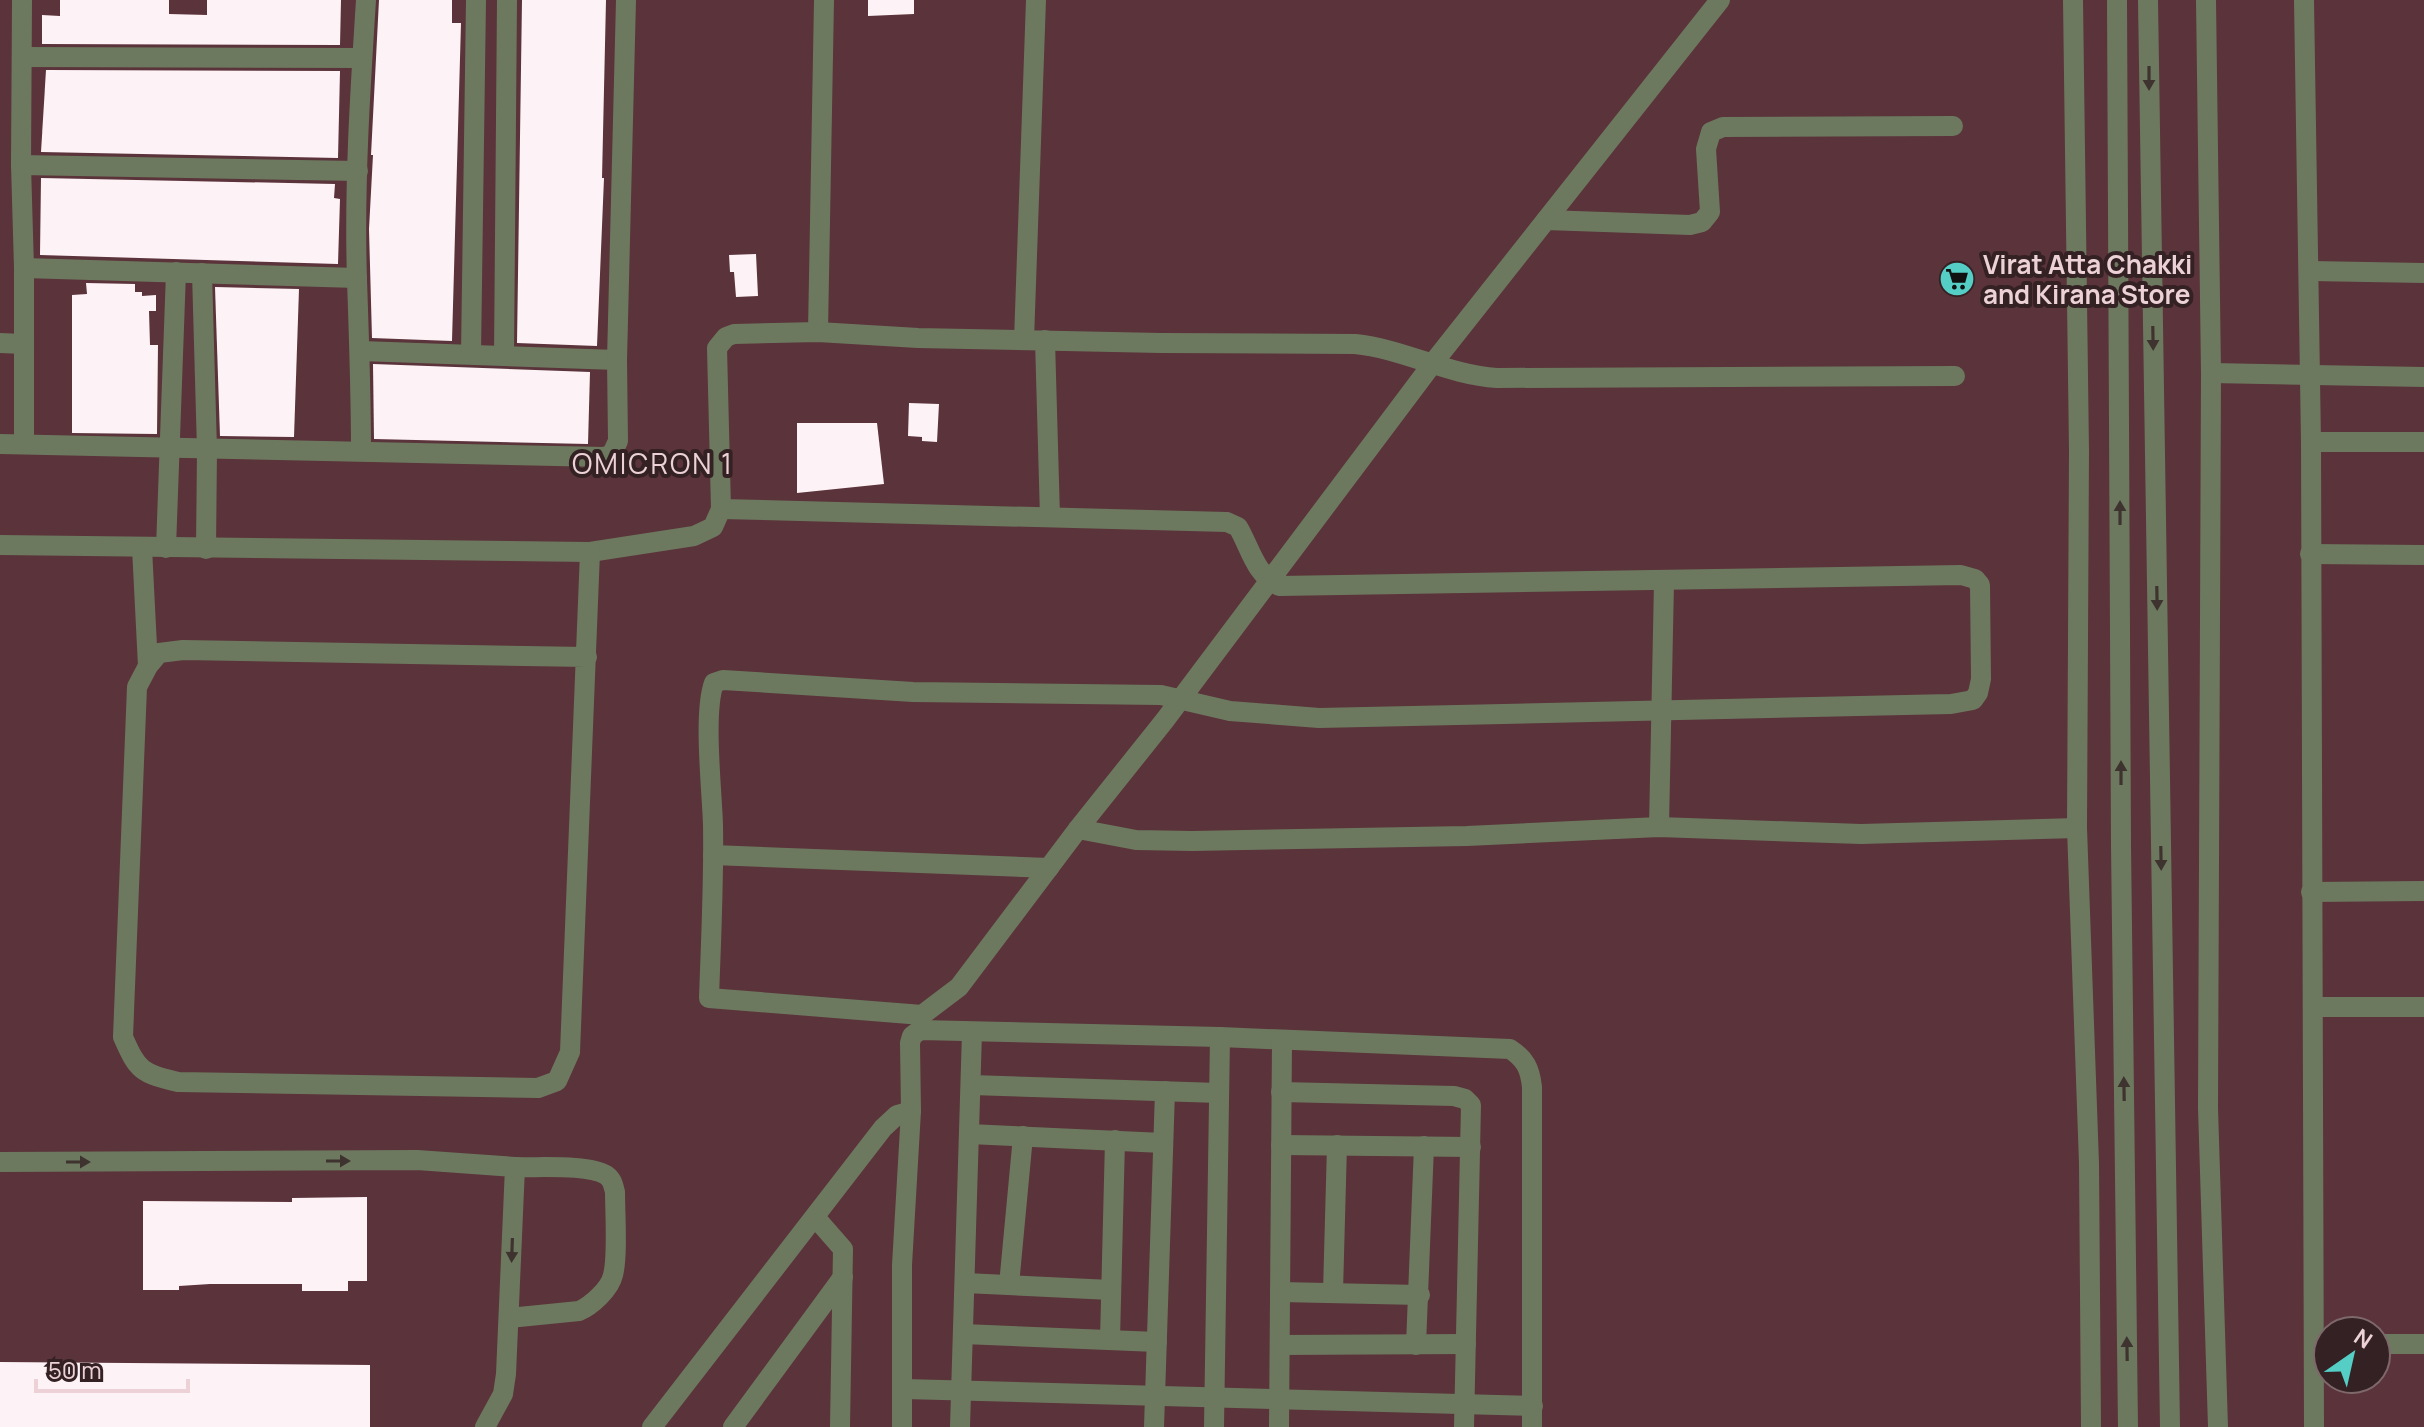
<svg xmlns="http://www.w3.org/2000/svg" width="2424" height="1427" font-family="Manrope,sans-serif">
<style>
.building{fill:#fdf3f7}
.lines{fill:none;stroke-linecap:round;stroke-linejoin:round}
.minor{stroke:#6c795f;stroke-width:20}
.oneway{fill:#3f3330}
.labels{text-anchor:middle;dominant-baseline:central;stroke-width:8;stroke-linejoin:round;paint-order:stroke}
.poi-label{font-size:26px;font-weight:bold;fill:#ecd2d6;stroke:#342124;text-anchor:start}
.neighbourhood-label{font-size:28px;letter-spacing:2px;fill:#ecd2d6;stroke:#342124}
</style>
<rect width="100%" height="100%" fill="#5b333a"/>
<g class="building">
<polygon points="60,0 169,0 169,14 207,15 207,0 341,0 340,45 42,44 42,15 60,16"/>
<polygon points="379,0 452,0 452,23 461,23 452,341 372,338 369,229 373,155 371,155"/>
<polygon points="522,0 606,0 602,178 604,178 597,346 517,343"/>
<polygon points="868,0 914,0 914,14 868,16"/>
<polygon points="46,70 340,71 338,158 41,152"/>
<polygon points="41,178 335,184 334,198 340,199 338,264 40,255"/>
<polygon points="756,254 758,296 736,297 734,272 730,272 729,255"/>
<polygon points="86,283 135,284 135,292 142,292 142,296 156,295 156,311 149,311 150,345 158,345 157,434 72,433 72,295 87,294"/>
<polygon points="215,287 299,289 294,437 220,436"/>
<polygon points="373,364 590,372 588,444 374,439"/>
<polygon points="909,403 939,404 937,442 922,441 922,437 908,436"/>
<polygon points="797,423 877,423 884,484 797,493"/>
<polygon points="367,1197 367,1281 348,1281 348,1291 302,1291 302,1284 210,1284 179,1286 179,1290 143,1290 143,1201 292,1202 292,1198"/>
<polygon points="0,1362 370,1365 370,1427 0,1427"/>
</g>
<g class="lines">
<g class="minor">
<polyline points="22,0 21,165 24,268 24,444"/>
<polyline points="2073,0 2079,451 2077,828 2089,1163 2091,1427"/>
<polyline points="2117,0 2121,845 2128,1427"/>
<polyline points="2148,0 2170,1427"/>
<polyline points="2206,0 2211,373 2208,1108 2218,1427"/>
<polyline points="2304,0 2311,442 2314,1427"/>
<polyline points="22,57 362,58"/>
<polyline points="21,165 358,171"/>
<polyline points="1546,220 1690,225 1702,222 1710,212 1706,149 1711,132 1723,127 1953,126"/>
<polyline points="24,268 357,278"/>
<polyline points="2310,271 2424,273"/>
<polyline points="202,273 207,450 206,549"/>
<polyline points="818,332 824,0"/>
<polyline points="1024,340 1036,0"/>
<polyline points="1045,340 1050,517"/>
<polyline points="0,343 23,344"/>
<polyline points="361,351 617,360"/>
<polyline points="471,354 476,0"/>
<polyline points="504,356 507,0"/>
<polyline points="2211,373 2424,377"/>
<polyline points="2311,442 2424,442"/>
<polyline points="0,444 604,457 612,454 618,441 617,360 626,0"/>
<path d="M361 450C361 393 359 337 357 280 354 187 360 93 366 0"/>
<path d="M721 509 1227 522 1238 527C1251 549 1254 573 1279 586L1961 575 1975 579 1980 585 1981 679 1978 693 1973 700 1951 704 1319 718 1230 711 1161 695 913 692 723 680 714 683C703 713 712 790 713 825 714 882 711 940 709 998L922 1015 959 987 1078 829 1165 720 1433 363 1720 0"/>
<path d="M0 545 590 552 694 536 713 527 721 509 717 348 726 337 734 334 818 332 918 338 1161 343 1355 344C1404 349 1448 375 1497 378L1955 376"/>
<polyline points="142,548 148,666"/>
<polyline points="166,548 176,272"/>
<polyline points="2310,554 2424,555"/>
<path d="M587 657 183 650 159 653 148 666 137 687 123 1037C138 1071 141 1073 178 1082L538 1088 557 1081 570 1052 590 552"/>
<polyline points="1659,827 1664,582"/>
<polyline points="1078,829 1136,840 1192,841 1467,836 1659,827 1861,834 2077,828"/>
<polyline points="713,855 1049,868"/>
<polyline points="2311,892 2424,891"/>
<polyline points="2313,1007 2424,1007"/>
<polyline points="971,1085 1219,1093"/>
<polyline points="1281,1092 1454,1096 1465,1099 1471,1105 1464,1427"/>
<polyline points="969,1134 1163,1143"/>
<polyline points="1281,1145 1471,1147"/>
<polyline points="0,1162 417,1160 515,1167 506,1374 503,1394 485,1427"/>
<polyline points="815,1217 843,1249 840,1427"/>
<polyline points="965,1283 1111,1290"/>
<polyline points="1009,1285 1023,1136"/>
<polyline points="1280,1292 1420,1295"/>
<polyline points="1333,1292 1337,1145"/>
<path d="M509 1318 579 1311C591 1306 610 1289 613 1275 618 1256 615 1213 615 1192 613 1184 612 1179 606 1175 588 1164 538 1168 515 1167"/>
<polyline points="963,1334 1157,1342"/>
<polyline points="1110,1340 1115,1140"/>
<polyline points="2376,1344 2424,1344"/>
<polyline points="1280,1345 1466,1344"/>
<polyline points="1416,1345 1424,1146"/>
<polyline points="904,1389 1533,1406"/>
<polyline points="652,1427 883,1128 897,1115 911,1111"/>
<polyline points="733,1427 843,1277"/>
<path d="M902 1427V1265L911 1111 910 1043 912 1036 920 1030 1220 1037 1510 1049C1525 1059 1530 1068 1532 1087V1427"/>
<polyline points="960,1427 972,1032"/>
<polyline points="1154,1427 1165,1091"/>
<polyline points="1214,1427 1220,1037"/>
<polyline points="1279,1427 1282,1040"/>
</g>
</g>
<defs><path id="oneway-solid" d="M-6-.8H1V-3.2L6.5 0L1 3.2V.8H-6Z" transform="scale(2)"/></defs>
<g class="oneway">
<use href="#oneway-solid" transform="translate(2149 78) rotate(90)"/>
<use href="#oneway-solid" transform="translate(2153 338) rotate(89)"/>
<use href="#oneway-solid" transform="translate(2120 513) rotate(-90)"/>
<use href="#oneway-solid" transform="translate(2157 598) rotate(89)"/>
<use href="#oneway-solid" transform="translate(2121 773) rotate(-90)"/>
<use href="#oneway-solid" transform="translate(2161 858) rotate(89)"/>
<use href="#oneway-solid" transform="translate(2124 1089) rotate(-91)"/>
<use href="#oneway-solid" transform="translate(338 1161)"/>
<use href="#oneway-solid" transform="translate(78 1162)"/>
<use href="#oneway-solid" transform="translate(512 1250) rotate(92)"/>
<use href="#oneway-solid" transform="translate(2127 1349) rotate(-91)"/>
</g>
<defs>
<symbol id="supermarket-disc" viewBox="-11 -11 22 22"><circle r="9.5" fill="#55cec6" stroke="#342124"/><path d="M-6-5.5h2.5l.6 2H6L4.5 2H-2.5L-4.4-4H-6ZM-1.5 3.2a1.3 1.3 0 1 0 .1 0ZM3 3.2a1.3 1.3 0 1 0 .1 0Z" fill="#111"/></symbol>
</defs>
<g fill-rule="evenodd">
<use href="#supermarket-disc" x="1937" y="259" width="40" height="40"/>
</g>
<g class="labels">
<g class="poi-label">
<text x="1983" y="264">Virat Atta Chakki<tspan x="1983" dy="30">and Kirana Store</tspan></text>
</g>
<g class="neighbourhood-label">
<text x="653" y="463">OMICRON 1</text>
</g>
</g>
<g transform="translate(2352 1355) rotate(34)"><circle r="38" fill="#342124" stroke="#7e686b" stroke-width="2"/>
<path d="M0-6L14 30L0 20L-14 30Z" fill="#55cec6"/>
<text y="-12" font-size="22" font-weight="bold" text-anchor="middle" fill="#ecd2d6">N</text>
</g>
<path d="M36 1379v12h152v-12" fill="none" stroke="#ecd2d6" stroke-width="4"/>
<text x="48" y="1379" font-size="24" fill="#ecd2d6" stroke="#342124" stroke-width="6" paint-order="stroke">50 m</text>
</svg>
